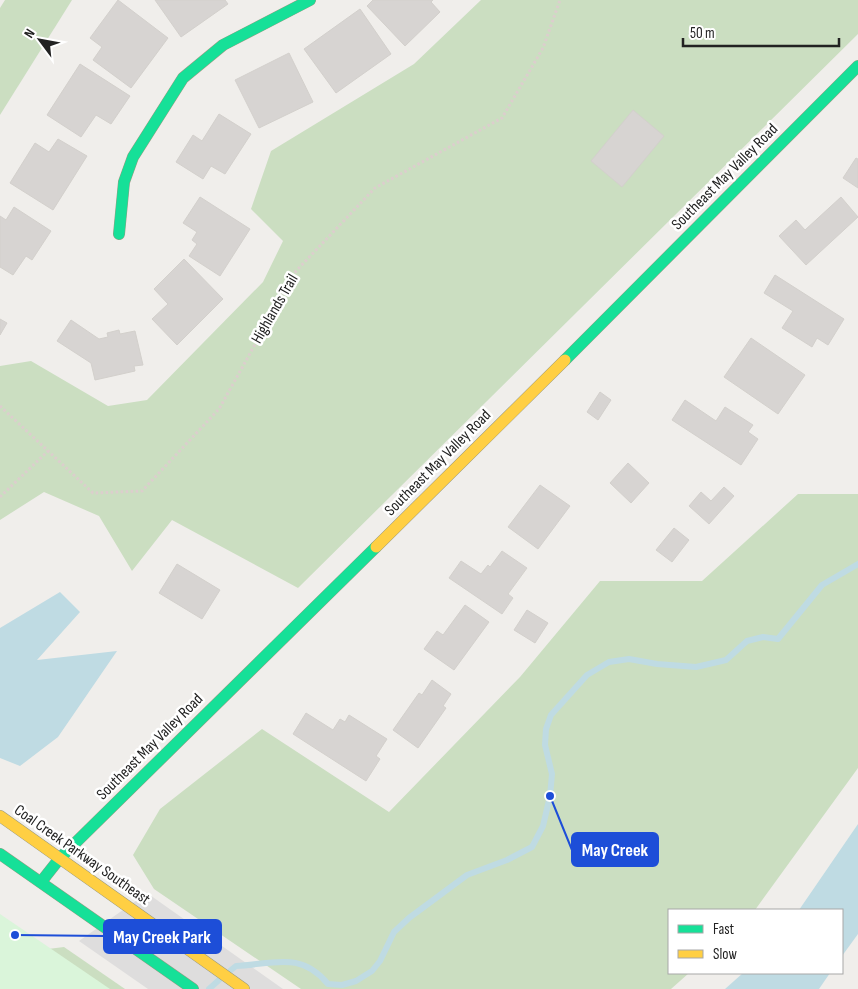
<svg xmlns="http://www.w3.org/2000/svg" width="858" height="989" font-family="'Sofia Sans Condensed',sans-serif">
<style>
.forest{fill:#cbdec1}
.park{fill:#daf5da}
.water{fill:#bfdbe3}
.pier{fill:#dedddd}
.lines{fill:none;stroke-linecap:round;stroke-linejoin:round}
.stream{stroke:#bfdbe3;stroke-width:6}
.building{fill:#d7d4d2;stroke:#d3d0cc}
.fast-casing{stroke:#999a82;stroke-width:12}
.slow-casing{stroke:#999a82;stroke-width:12}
.path{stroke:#dccecd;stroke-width:3;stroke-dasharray:2.5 2.5;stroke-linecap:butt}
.fast{stroke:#16e098;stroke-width:11}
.slow{stroke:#ffcf43;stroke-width:11}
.labels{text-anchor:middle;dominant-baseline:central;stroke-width:5;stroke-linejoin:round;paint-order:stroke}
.street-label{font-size:16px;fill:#222;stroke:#fff}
.leader{fill:none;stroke:#1d4ed8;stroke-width:2}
.callout-dot{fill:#1d4ed8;stroke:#fff;stroke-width:2}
.callout{fill:#1d4ed8;stroke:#1d4ed8;stroke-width:2}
.callout-label{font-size:18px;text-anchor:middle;font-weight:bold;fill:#fff}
</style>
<rect width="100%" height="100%" fill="#f0eeeb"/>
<g class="forest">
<polygon points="5,0 72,0 0,115 0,8"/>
<polygon points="481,0 858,0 858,34 298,588 172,520 132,571 99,516 44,492 0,520 0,366 31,361 108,406 147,400 263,282 283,241 251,209 271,151 414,64"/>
<polygon points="798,494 858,494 858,768 755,910 669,910 669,973 689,973 671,989 301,989 154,889 133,855 160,809 262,729 389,812 520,677 600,581 702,581"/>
<polygon points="64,947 125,989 0,989 0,955"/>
</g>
<polygon class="park" points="0,914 110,989 0,989"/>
<g class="water">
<polygon points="60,592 80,612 37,660 117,651 58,737 20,766 0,758 0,628"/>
<polygon points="858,824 858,934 842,956 842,910 799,910"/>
<polygon points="743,973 830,973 819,989 725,989"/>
</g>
<polygon class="pier" points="147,893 283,989 148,989 79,941"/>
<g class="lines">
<g class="stream">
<path d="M231 970 236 966C274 964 301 951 328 984L342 985 356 981 372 971 380 961 394 932 409 918 467 875 507 860 532 847 543 826 550 796 552 774 545 745 546 729 551 715 587 675 609 662 629 659 657 664 696 667 726 660 747 641 763 637 778 639 822 585 858 564"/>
<polyline points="209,989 219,980"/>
</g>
</g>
<g class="building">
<polygon points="118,0 168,38 131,88 93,60 102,47 90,38"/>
<polygon points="155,0 225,0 228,4 181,37"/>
<polygon points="373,0 433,0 431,2 440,12 405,46 367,6"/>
<polygon points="360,9 391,54 336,93 304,49"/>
<polygon points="289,53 313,102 259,128 235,80"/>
<polygon points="80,64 130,96 111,124 96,115 81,137 47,115"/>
<polygon points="633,110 664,136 622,187 591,161"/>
<polygon points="219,114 251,134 225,174 211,166 203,179 176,162 193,135 202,141"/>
<polygon points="58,139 87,156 53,210 10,183 35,143 49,152"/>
<polygon points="856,158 858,159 858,188 843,178"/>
<polygon points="200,197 250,229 220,276 189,256 197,244 192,240 197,232 183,223"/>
<polygon points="841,197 858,217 806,265 779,236 796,220 805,230"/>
<polygon points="14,207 51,231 32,260 26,256 13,275 0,267 0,216 6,220"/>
<polygon points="184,259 223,299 177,345 152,319 168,304 154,289"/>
<polygon points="775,275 844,319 828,345 817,338 812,347 782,328 793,311 764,293"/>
<polygon points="0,319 7,323 0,335"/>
<polygon points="71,320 99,339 108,337 107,333 119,330 120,334 135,331 143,365 134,366 135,371 95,380 91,363 57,341"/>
<polygon points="751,338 805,375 778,414 724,377"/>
<polygon points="600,392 611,400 598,420 587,412"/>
<polygon points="685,400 716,421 725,407 753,425 748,432 758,439 741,465 672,420"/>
<polygon points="628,463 649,483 631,503 610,483"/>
<polygon points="540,485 570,506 538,549 508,527"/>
<polygon points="724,487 734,496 709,524 689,506 701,492 711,501"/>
<polygon points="674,528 689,540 672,562 656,550"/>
<polygon points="502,551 527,568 508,594 513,598 502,614 449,578 461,561 481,574 488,565 490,567"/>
<polygon points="177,564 220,590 202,619 159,593"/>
<polygon points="465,605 489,622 454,670 424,649 437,631 443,635"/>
<polygon points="527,610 548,623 535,643 514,630"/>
<polygon points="432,680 451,694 443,706 446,708 418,748 393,730 419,693 422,695"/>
<polygon points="306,713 333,730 340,719 345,722 349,715 387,739 376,756 380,759 366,781 293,734"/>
</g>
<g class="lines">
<defs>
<g id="fast">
<polyline points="119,234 124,182 133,157 183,78 223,45 310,0"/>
<polyline points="565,360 858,66"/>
<polyline points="0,854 193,989"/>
<polyline points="41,882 60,858 376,547"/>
</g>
<g id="slow">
<polyline points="376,547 565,360"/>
<polyline points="0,816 244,989"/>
</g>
</defs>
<use href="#fast" class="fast-casing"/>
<use href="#slow" class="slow-casing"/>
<g class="path">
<polyline points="0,406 93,493 142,491 219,409 296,271 375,188 502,118 543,48 560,0"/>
<polyline points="0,497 48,451"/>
</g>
<use href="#fast" class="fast"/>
<use href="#slow" class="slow"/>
</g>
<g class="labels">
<g class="street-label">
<text transform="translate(725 177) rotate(-45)">Southeast May Valley Road</text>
<text transform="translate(275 309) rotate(-60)">Highlands Trail</text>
<text transform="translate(438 463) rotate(-45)">Southeast May Valley Road</text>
<text transform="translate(150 747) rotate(-45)">Southeast May Valley Road</text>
<text transform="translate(82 855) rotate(35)">Coal Creek Parkway Southeast</text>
</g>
</g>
<path class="leader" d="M550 796L572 850M15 935L104 936"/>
<g class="callout-dot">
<circle cx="550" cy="796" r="5"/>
<circle cx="15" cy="935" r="5"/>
</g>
<g class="callout">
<rect x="572" y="833" width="86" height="33" rx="5"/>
<rect x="104" y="920" width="117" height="33" rx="5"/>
</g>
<g class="callout-label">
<text x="615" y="856">May Creek</text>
<text x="162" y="943">May Creek Park</text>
</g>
<rect x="668" y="909" width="175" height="65" fill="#ffffff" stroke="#a7a7a7"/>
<rect x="678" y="925" width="25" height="8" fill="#16e098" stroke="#a7a7a7"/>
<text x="713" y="934" font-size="15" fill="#222222">Fast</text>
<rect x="678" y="950" width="25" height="8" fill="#ffcf43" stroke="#a7a7a7"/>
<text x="713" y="959" font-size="15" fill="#222222">Slow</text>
<g transform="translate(40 40) rotate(302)" stroke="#ffffff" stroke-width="4" paint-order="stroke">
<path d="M0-4L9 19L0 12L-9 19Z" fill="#222222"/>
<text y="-8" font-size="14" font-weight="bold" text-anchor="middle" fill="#222222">N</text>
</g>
<path d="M683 38v8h156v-8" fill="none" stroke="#222222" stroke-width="2.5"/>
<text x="690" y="38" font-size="15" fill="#222222" stroke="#ffffff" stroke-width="4" paint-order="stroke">50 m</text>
</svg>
